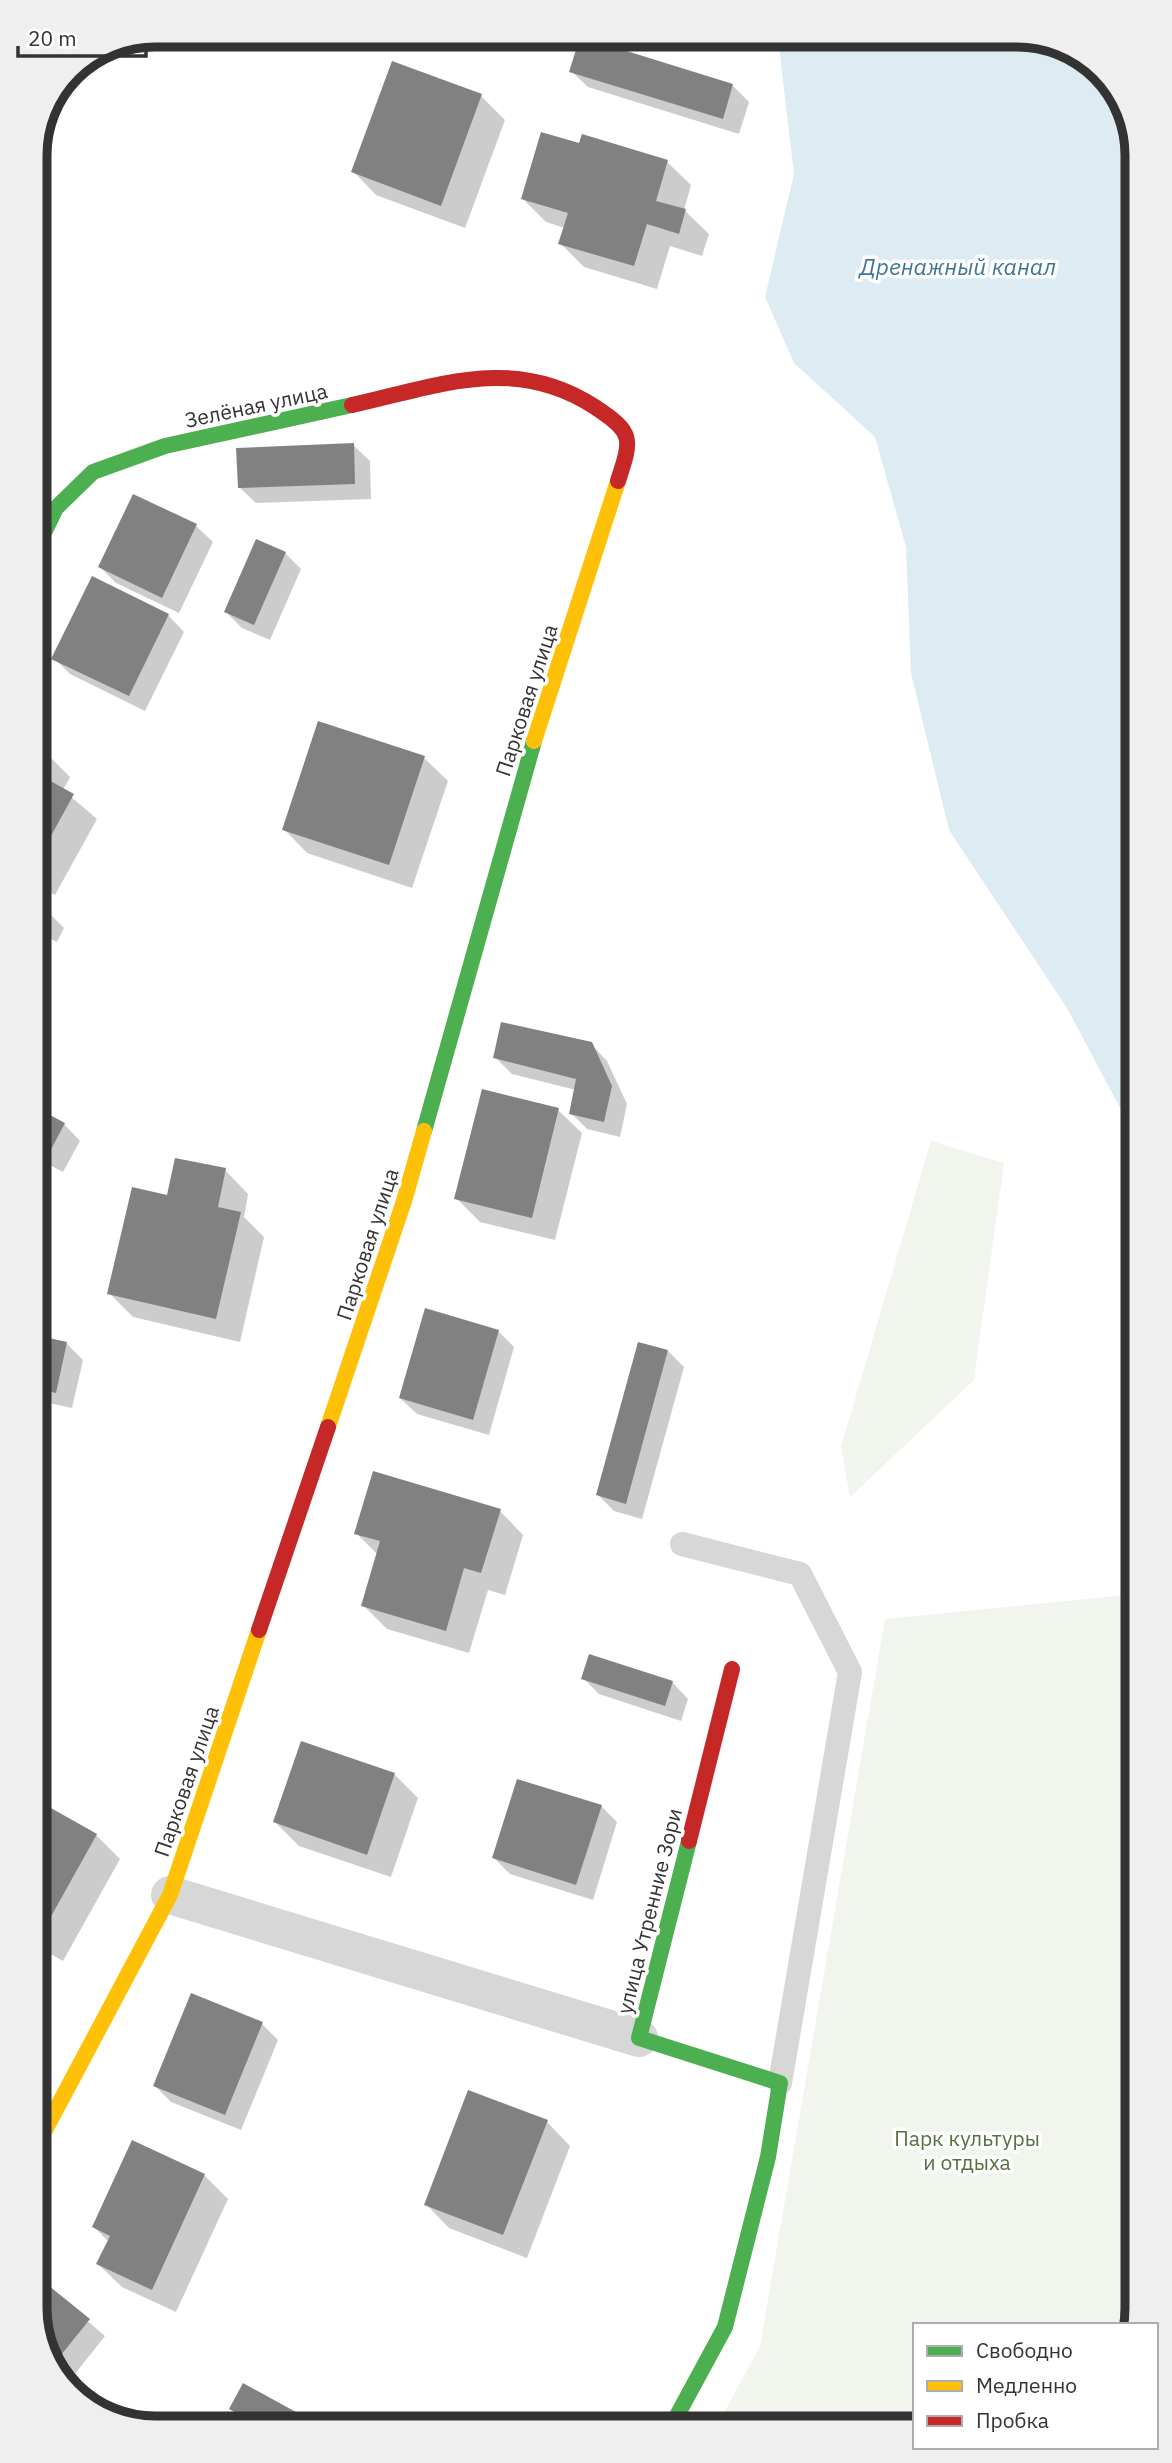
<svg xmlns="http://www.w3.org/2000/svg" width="1172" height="2463" font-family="'IBM Plex Sans',sans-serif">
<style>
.green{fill:#f1f5ed}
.water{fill:#ddebf3}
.shadow{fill:#0003}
.building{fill:#818181}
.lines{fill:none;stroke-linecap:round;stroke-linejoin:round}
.lane{stroke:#d7d7d7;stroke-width:24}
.street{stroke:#d7d7d7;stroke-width:38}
.fast{stroke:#4caf50;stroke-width:16}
.slow{stroke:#ffc107;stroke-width:16}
.jam{stroke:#c62828;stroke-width:16}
.labels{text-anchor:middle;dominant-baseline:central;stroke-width:7;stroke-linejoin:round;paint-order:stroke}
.street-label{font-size:21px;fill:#333;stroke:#fff}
.park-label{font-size:21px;fill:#56703f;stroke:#fff}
.water-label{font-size:23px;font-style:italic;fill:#3f7597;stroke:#fff}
.rim{fill:none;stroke:#333;stroke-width:9}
</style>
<rect width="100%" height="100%" fill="#fff"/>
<g class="green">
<polygon points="931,1141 1004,1163 974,1380 850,1497 841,1447"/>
<polygon points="1137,1594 1137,2308 1132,2325 915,2325 915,2420 719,2422 760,2346 885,1619"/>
</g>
<polygon class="water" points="1025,35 1090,60 1128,109 1137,155 1137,1140 1067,1008 949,830 911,673 906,547 875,437 794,363 765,297 794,174 778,38"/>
<g class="shadow">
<polygon points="581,40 733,86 749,102 739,134 588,87 571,71"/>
<polygon points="393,63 481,96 505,120 465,228 376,195 353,171"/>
<polygon points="667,162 691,185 684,210 709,234 702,256 670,246 657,289 584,267 560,243 565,228 546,222 523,199"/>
<polygon points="353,445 370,461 371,499 256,503 239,487"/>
<polygon points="134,496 196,526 213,542 179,613 116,583 100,567"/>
<polygon points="285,553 301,569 270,640 242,628 226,612"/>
<polygon points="168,615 184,632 145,711 70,674 54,658"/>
<polygon points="319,723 424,758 448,781 412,888 307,853 284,829"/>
<polygon points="35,748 46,753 70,777 63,790 97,819 55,895 35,884"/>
<polygon points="35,906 48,912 64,928 57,942 35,931"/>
<polygon points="591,1044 607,1061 627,1104 620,1137 587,1129 571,1113 576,1090 512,1074 495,1057"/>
<polygon points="35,1109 64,1124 80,1141 63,1172 35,1157"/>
<polygon points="558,1110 582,1133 555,1240 480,1222 456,1198"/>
<polygon points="225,1170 248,1194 244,1217 264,1237 240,1342 133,1317 109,1293 169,1197"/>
<polygon points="498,1331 514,1347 489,1435 417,1414 400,1398"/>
<polygon points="35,1336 66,1343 83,1360 72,1408 35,1400"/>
<polygon points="668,1351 684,1367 642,1519 614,1511 598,1495"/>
<polygon points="500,1511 523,1535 505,1595 488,1590 469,1653 387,1629 363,1605 378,1555 356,1533"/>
<polygon points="583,1678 672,1682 688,1699 681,1721 599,1694"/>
<polygon points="394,1774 418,1798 391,1877 299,1846 275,1822"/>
<polygon points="35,1801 96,1835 120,1859 63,1961 35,1945"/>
<polygon points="601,1806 617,1822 593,1900 510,1874 494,1858"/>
<polygon points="262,2024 278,2040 241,2130 171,2102 155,2086"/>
<polygon points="547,2122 570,2146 527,2258 449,2228 426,2204"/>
<polygon points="204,2175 228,2199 176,2312 122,2287 98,2264 109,2242 94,2227"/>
<polygon points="39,2279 105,2336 67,2384 44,2354 35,2308"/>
<polygon points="243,2385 304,2418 312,2426 247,2424 231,2408"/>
</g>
<g class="building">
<polygon points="588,39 733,84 723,119 569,72 579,40"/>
<polygon points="392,61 482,94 441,206 351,172"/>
<polygon points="541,132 579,143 582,134 668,160 656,201 686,209 679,234 647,224 634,266 558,244 568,213 521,199"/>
<polygon points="354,443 355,484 238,488 236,448"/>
<polygon points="133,494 197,524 162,598 98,567"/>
<polygon points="256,539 286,552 254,625 224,612"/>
<polygon points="92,576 169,614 129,696 51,659"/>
<polygon points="318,721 425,756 389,865 282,830"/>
<polygon points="35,746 47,752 36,773 74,794 35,865"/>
<polygon points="35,904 49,911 40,927 35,924"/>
<polygon points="501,1022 592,1042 612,1086 604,1122 569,1114 576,1079 493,1058"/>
<polygon points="482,1089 559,1108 532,1218 454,1199"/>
<polygon points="35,1107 65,1123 47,1157 35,1151"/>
<polygon points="175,1158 226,1168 218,1207 241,1212 216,1319 107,1294 132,1187 167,1195"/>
<polygon points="425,1308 499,1330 473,1420 399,1398"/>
<polygon points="35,1335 67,1342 56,1393 35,1388"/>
<polygon points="638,1342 668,1350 626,1504 596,1495"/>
<polygon points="373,1471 501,1509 481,1573 464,1568 446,1631 361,1606 380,1541 354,1534"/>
<polygon points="589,1654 673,1681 665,1706 581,1679"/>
<polygon points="301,1741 395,1773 367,1855 273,1822"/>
<polygon points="517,1779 602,1805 576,1885 492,1858"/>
<polygon points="35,1799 97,1834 39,1938 35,1936"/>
<polygon points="191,1993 263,2022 225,2115 153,2086"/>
<polygon points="468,2090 548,2120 503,2235 424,2205"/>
<polygon points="132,2140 205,2174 152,2290 96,2264 110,2236 92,2227"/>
<polygon points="38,2277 90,2319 53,2365 44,2354 35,2308 35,2281"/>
<polygon points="243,2383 305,2417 300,2426 262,2427 229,2409"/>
</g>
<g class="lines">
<polyline class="lane" points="682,1544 800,1574 850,1672 780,2083"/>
<polyline class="street" points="170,1895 639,2038"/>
<g class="fast">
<polyline points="35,551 56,508 93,472 165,446 352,405"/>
<polyline points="424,1131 534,741"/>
<polyline points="673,2423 725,2327 768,2157 780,2083 639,2038 689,1841"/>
</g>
<g class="slow">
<polyline points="534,741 618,481"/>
<polyline points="328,1427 404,1201 424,1131"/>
<polyline points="35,2149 170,1895 259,1630"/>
</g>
<g class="jam">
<path d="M352 405C438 386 514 354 595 407 634 433 632 438 618 481"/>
<polyline points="259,1630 328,1427"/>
<polyline points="689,1841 732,1669"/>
</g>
</g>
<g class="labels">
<g class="street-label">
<text transform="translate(256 405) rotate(-12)">Зелёная улица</text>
<text transform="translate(526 700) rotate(-72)">Парковая улица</text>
<text transform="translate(367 1244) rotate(-72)">Парковая улица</text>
<text transform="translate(186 1781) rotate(-71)">Парковая улица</text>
<text transform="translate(649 1911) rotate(-76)">улица Утренние Зори</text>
</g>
<g class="park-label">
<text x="967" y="2138">Парк культуры<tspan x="967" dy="24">и отдыха</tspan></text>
</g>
<g class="water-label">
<text x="958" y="266">Дренажный канал</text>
</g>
</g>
<path d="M0 0H1172V2463H0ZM155 47H1017A108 108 0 0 1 1125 155V2308A108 108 0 0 1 1017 2416H155A108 108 0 0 1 47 2308V155A108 108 0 0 1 155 47Z" fill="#efefef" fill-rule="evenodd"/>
<path class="rim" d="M155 47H1017A108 108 0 0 1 1125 155V2308A108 108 0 0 1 1017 2416H155A108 108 0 0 1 47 2308V155A108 108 0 0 1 155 47Z"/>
<rect x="913" y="2323" width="245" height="126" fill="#ffffff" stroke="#adadad" stroke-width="2"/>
<rect x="927" y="2346" width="35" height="10" fill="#4caf50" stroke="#adadad" stroke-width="2"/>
<text x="976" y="2358" font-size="21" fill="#333333">Свободно</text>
<rect x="927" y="2381" width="35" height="10" fill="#ffc107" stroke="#adadad" stroke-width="2"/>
<text x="976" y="2393" font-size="21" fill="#333333">Медленно</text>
<rect x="927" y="2416" width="35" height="10" fill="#c62828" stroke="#adadad" stroke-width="2"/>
<text x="976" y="2428" font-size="21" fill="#333333">Пробка</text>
<path d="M18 46v10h128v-10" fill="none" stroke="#333333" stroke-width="3.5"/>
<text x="28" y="46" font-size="21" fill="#333333" stroke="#ffffff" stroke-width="5" paint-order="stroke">20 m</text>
</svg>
